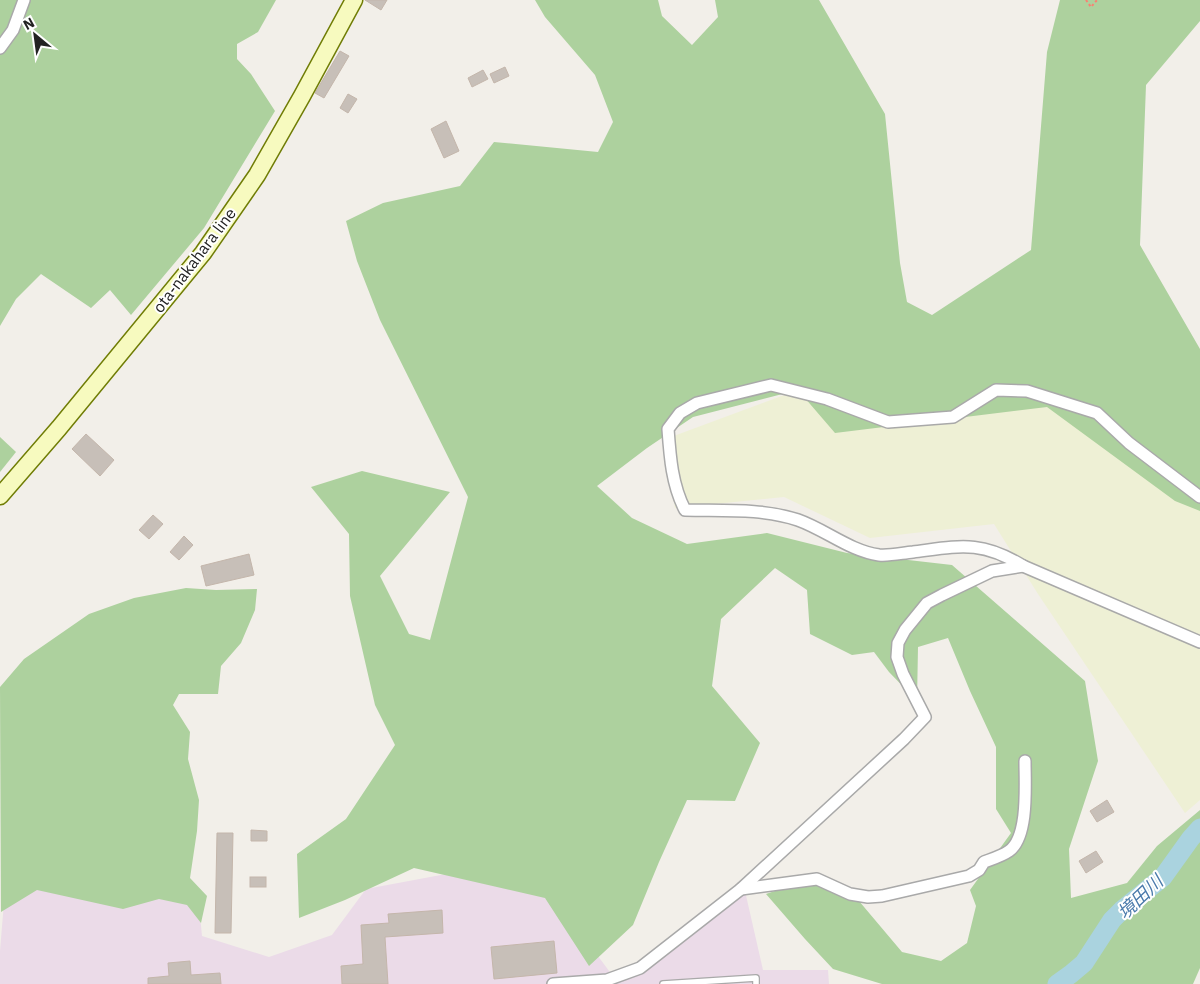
<svg xmlns="http://www.w3.org/2000/svg" width="1200" height="984" font-family="'IBM Plex Sans','Noto Sans JP',sans-serif">
<style>
.industrial{fill:#ebdbe8}
.farmland{fill:#eef0d5}
.forest{fill:#add19e}
.lines{fill:none;stroke-linecap:round;stroke-linejoin:round}
.river{stroke:#aad3df;stroke-width:19}
.building{fill:#c7bfb8;stroke:#c4b6ab}
.lane-casing{stroke:#a9a9a9;stroke-width:8}
.street-casing{stroke:#a9a9a9;stroke-width:14}
.secondary-casing{stroke:#707d05;stroke-width:19}
.path{stroke:#fa8072;stroke-width:2;stroke-dasharray:2.5 2.5;stroke-linecap:butt}
.lane{stroke:#fff;stroke-width:5.5}
.street{stroke:#fff;stroke-width:11}
.secondary{stroke:#f7fabf;stroke-width:16}
.labels{text-anchor:middle;dominant-baseline:central;stroke-width:4;stroke-linejoin:round;paint-order:stroke}
.street-label{font-size:16px;fill:#222;stroke:#fff}
.water-label{font-size:18px;font-style:italic;fill:#4a7aab;stroke:#fff}
</style>
<rect width="100%" height="100%" fill="#f2efe9"/>
<polygon class="industrial" points="505,863 549,890 615,979 745,891 763,970 828,970 829,984 0,984 0,951 4,902 32,878 199,905 202,936 269,957 332,935 366,889"/>
<polygon class="farmland" points="798,390 1048,399 1200,510 1200,800 1185,813 1038,594 994,524 870,538 784,497 675,508 663,440"/>
<g class="forest">
<polygon points="0,0 276,0 258,32 237,44 237,59 251,74 275,111 204,228 131,315 110,290 91,308 41,274 16,299 0,326"/>
<polygon points="535,0 658,0 662,16 692,45 718,17 715,0 819,0 885,114 900,263 907,302 932,315 1031,250 1047,52 1060,0 1200,0 1200,21 1146,85 1140,245 1200,349 1200,511 1175,501 1047,407 835,433 798,390 693,417 647,448 597,486 632,518 687,544 767,533 847,553 952,565 1085,681 1098,761 1069,849 1071,898 1127,883 1157,846 1200,810 1200,968 1193,984 882,984 833,969 805,939 766,894 807,880 859,901 902,952 941,961 967,943 976,906 970,890 1011,833 996,809 996,747 970,691 948,638 918,647 917,701 889,672 874,652 852,655 810,634 807,590 775,568 721,619 712,686 760,743 735,801 687,800 659,862 633,925 589,966 545,898 414,868 345,900 299,918 297,854 346,819 395,745 375,705 350,596 349,534 311,487 362,471 450,492 380,576 409,634 430,640 468,497 380,320 357,261 346,221 383,203 460,186 494,142 598,152 613,122 595,75 545,17"/>
<polygon points="0,437 16,452 0,472"/>
<polygon points="186,588 216,590 257,589 255,610 241,643 221,666 218,694 179,694 173,705 190,732 188,759 199,800 197,831 190,878 207,896 201,923 187,905 159,899 123,909 37,890 1,912 0,687 24,659 89,614 134,598"/>
</g>
<g class="lines">
<polyline class="river" points="1057,984 1071,974 1084,963 1112,920 1122,910 1163,877 1191,838 1200,828"/>
</g>
<g class="building">
<polygon points="365,0 387,0 381,10"/>
<polygon points="340,51 349,56 324,98 315,93"/>
<polygon points="505,67 509,76 494,83 490,74"/>
<polygon points="483,70 488,79 472,87 468,78"/>
<polygon points="348,94 357,99 348,113 340,108"/>
<polygon points="446,121 459,151 444,158 431,129"/>
<polygon points="86,434 114,460 100,476 72,449"/>
<polygon points="153,515 163,524 149,539 139,530"/>
<polygon points="184,536 193,545 179,560 170,552"/>
<polygon points="249,554 254,575 206,586 201,566"/>
<polygon points="1107,800 1114,812 1097,822 1090,811"/>
<polygon points="251,830 267,831 267,841 251,841"/>
<polygon points="217,833 233,833 231,933 215,933"/>
<polygon points="1096,851 1103,862 1086,873 1079,861"/>
<rect x="250" y="877" width="16" height="10"/>
<polygon points="442,910 443,933 385,937 388,984 342,984 341,966 363,964 361,925 389,923 388,914"/>
<polygon points="554,941 557,973 494,979 491,947"/>
<polygon points="190,961 191,975 220,973 221,984 148,984 148,978 169,976 168,963"/>
</g>
<g class="lines">
<defs>
<polyline id="lane" points="663,984 756,978 756,984"/>
<g id="street">
<polyline points="0,48 13,30 24,0"/>
<path d="M1200 497 1129 443 1097 413 1027 391 996 390 953 417 888 422 827 399 771 385 697 403 680 413 668 429C670 457 672 485 685 510 722 511 762 508 798 520 826 530 850 551 879 555 890 556 902 553 913 552 960 546 981 540 1023 566L1200 642"/>
<path d="M741 889 817 879 850 894 868 897 882 896 969 876 979 870 984 862C992 859 1002 856 1009 851 1029 837 1025 784 1025 761"/>
<polyline points="553,984 607,980 640,968 741,889 904,739 925,717 903,674 897,657 898,643 905,630 927,603 942,595 992,571 1023,566"/>
</g>
<polyline id="secondary" points="0,496 59,428 203,253 257,175 302,96 354,0"/>
</defs>
<use href="#lane" class="lane-casing"/>
<use href="#street" class="street-casing"/>
<use href="#secondary" class="secondary-casing"/>
<polyline class="path" points="1086,0 1091,7 1097,0"/>
<use href="#lane" class="lane"/>
<use href="#street" class="street"/>
<use href="#secondary" class="secondary"/>
</g>
<g class="labels">
<g class="street-label">
<text transform="translate(194 260) rotate(-53)">ota-nakahara line</text>
</g>
<g class="water-label">
<text transform="translate(1140 897) rotate(-43)">境田川</text>
</g>
</g>
<g transform="translate(35 35) rotate(331)" stroke="#ffffff" stroke-width="4" paint-order="stroke">
<path d="M0-4L9 19L0 12L-9 19Z" fill="#222222"/>
<text y="-8" font-size="14" font-weight="bold" text-anchor="middle" fill="#222222">N</text>
</g>
</svg>
